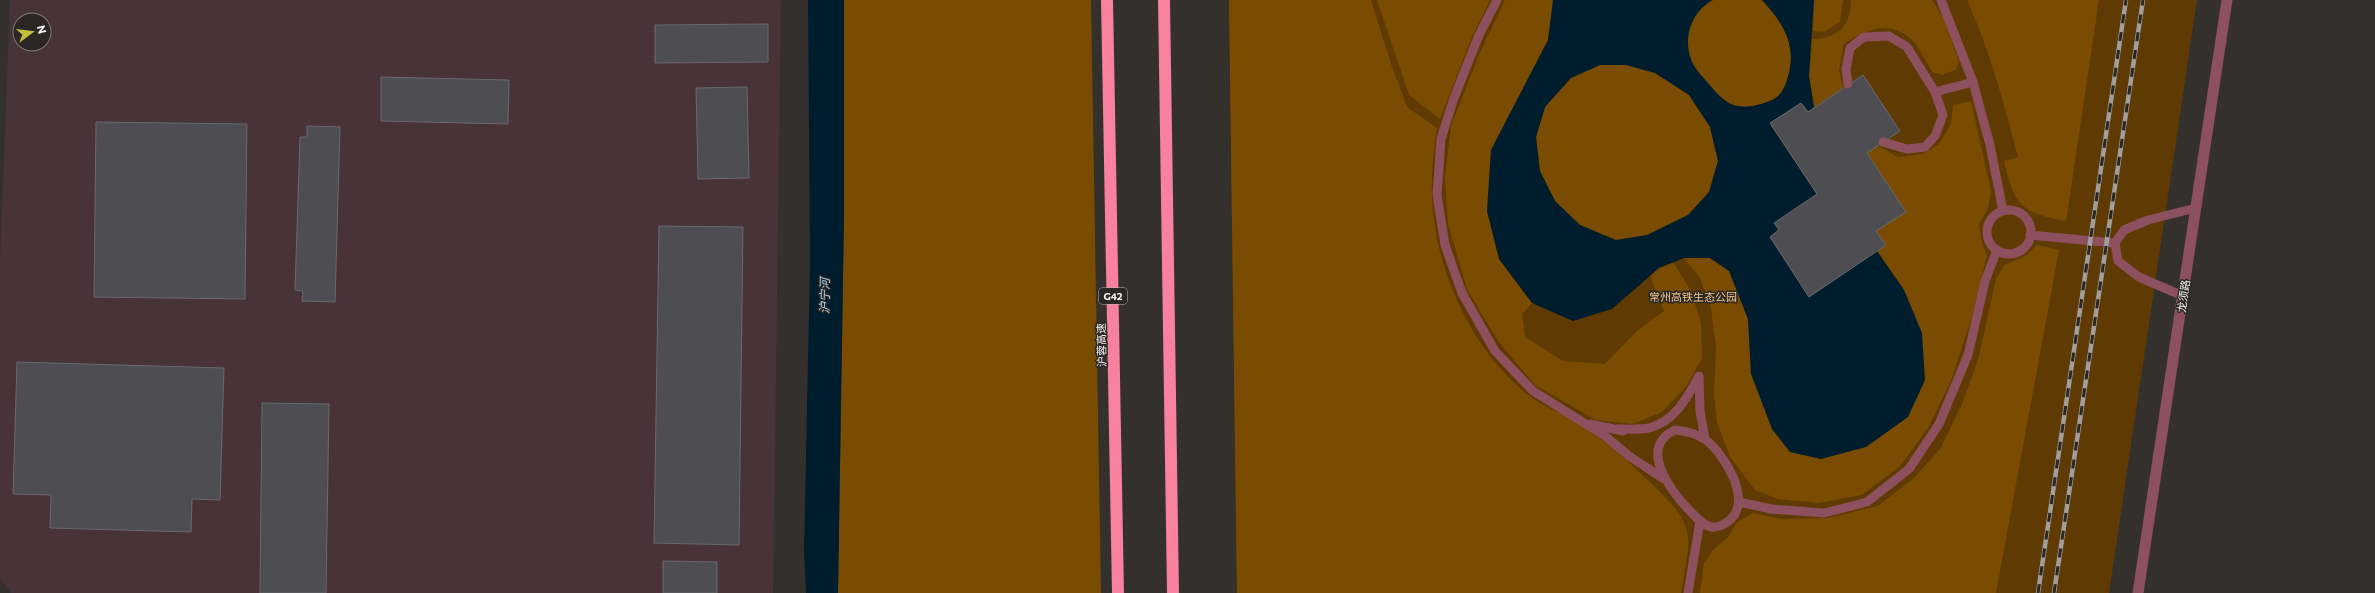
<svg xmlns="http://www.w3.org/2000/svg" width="2375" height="593" font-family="Commissioner,'Noto Sans SC',sans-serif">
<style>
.industrial{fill:#473338;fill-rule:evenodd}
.green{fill:#5f3b03}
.forest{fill:#7a4c02}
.water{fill:#001d2d;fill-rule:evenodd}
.building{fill:#4d4d52;stroke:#69696e}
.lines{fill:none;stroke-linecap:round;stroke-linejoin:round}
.service{stroke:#8d505e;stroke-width:9}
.tertiary{stroke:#8d505e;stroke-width:11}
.motorway{stroke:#f7819e;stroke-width:12}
.rail-casing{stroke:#a19e9b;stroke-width:4.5}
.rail{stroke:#2a2724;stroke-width:3;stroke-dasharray:9;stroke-linecap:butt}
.labels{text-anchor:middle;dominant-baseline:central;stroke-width:3;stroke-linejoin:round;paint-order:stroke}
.shield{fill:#2a2724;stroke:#b9b6b4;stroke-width:1}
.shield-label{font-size:10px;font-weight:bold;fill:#f6f3f1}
.park-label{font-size:11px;fill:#f8c68e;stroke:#2a2724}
.street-label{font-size:11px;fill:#f6f3f1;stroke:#2a2724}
.water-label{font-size:12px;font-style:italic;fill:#abd8f4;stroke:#2a2724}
</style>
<rect width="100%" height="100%" fill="#34312d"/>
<path class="industrial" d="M10 0H781L773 593H11L0 578V259ZM20 20H44V44H20Z"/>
<polygon class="green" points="1229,0 2197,0 2109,593 1237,593"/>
<g class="forest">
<polygon points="844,0 1091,0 1101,593 838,593 844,213"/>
<path d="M1229 0H1371L1391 64 1407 107 1437 128C1434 150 1431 172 1432 194 1434 268 1471 352 1531 397 1544 407 1562 413 1576 422 1604 439 1629 462 1653 485 1667 500 1685 514 1688 536 1690 549 1683 579 1681 593H1237Z"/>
<polygon points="1377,0 1490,0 1472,37 1440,119 1409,95"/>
<polygon points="1505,0 1553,0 1548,40 1491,150 1487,211 1499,259 1532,303 1522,314 1525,337 1563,361 1605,364 1637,331 1664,311 1650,276 1659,268 1673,262 1691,291 1701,323 1702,358 1686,387 1662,412 1632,424 1596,420 1535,385 1498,341 1467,289 1448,224 1445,177 1451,126 1478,57"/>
<path d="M1713 0H1762C1782 22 1796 42 1789 73 1784 92 1780 99 1761 104 1751 107 1741 108 1731 104 1722 100 1713 89 1707 82 1702 76 1695 69 1692 62 1682 40 1691 11 1713 0Z"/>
<polygon points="1814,0 1843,0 1840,22 1824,32 1813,31"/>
<path d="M1851 0H1932L1943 17 1959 62 1955 70 1942 75 1932 72C1926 62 1920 47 1912 40 1889 19 1867 29 1844 44L1839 70 1843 88 1814 107 1809 76 1812 39C1837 39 1851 26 1851 0Z"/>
<path d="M1967 0H2099L2066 221C2021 213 2014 205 2004 161L2018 157C2004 103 1990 51 1967 0Z"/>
<polygon points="1600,65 1626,65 1655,73 1689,95 1710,127 1718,161 1709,192 1688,215 1647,235 1616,240 1580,225 1555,201 1540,171 1536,137 1545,107 1570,78"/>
<polygon points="1971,101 1991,191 1988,209 1979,224 1982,243 1987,256 1972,316 1951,381 1928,428 1900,466 1862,495 1819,503 1778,499 1755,490 1730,457 1717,422 1714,393 1716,347 1711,308 1700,278 1684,258 1710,258 1729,271 1748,319 1751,374 1904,290 1877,251 1886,245 1876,231 1905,212 1867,153 1878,146 1898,157 1923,154 1939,144 1951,124 1953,105"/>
<polygon points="2037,245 2059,250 1996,593 1700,593 1704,563 1713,550 1729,536 1737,522 1753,513 1781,519 1827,518 1878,506 1914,478 1940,449 1962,404 1978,360 1996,279 2004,265 2024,257"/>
</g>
<g class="water">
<polygon points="808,0 844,0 844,213 838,593 806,593 804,551 810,264"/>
<path d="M1553 0H1713C1691 11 1682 40 1692 62 1695 69 1702 76 1707 82 1713 89 1722 100 1731 104 1741 108 1751 107 1761 104 1780 99 1784 92 1789 73 1796 42 1782 22 1762 0H1814L1809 76 1814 107 1808 112 1801 103 1770 124 1817 194 1770 237 1809 297 1877 251 1904 290 1922 333 1925 380 1908 417 1866 447 1821 459 1790 452 1772 429 1751 374 1748 319 1729 271 1710 258H1684L1659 268 1612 309 1573 321 1532 303 1499 259 1487 211 1491 150 1548 40ZM1600 65H1626L1655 73 1689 95 1710 127 1718 161 1709 192 1688 215 1647 235 1616 240 1580 225 1555 201 1540 171 1536 137 1545 107 1571 78Z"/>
</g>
<g class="building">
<polygon points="768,24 768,62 655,63 655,25"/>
<polygon points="1863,75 1900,131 1867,153 1906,212 1876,231 1886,245 1809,297 1770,237 1779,230 1774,223 1817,194 1770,123 1801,103 1808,112"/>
<polygon points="381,77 509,80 508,124 381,121"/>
<polygon points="747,87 749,178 698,179 696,88"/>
<polygon points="96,122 247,124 245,299 94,297"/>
<polygon points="307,126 340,127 335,302 302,301 303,291 295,290 300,137 307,137"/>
<polygon points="659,226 743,227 739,545 654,543"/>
<polygon points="17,362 224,368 220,500 192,499 191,532 50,528 51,495 13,494"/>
<polygon points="262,403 329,404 326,593 260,593"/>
<polygon points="663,561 717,562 717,593 663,593"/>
</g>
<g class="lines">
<g class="service">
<polyline points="1497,0 1479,35 1454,98 1441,139 1437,195 1445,245 1462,293 1495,351 1533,391 1605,436 1629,456 1664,479"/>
<polyline points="1941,0 1973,82 1990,145 2003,211"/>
<polyline points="1848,84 1846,69 1850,48 1864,37 1889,36 1907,47 1935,92 1943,115 1935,136 1925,147 1907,149 1883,142"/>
<polyline points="1935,92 1973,82"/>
<circle cx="2009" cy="232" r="22"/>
<polyline points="2030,235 2115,243"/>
<polyline points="2183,296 2139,277 2118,261 2115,243 2124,230 2148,220 2196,208"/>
<polyline points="1699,377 1700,411 1705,439"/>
<polyline points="1590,424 1623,431"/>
<path d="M1618 429C1627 429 1639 430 1649 428 1675 421 1687 398 1699 376"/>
<path d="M1675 430C1685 431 1698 434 1706 440 1724 454 1753 500 1730 520 1725 524 1719 528 1711 527 1702 525 1695 516 1689 510 1671 491 1637 447 1675 430Z"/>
<polyline points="1739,502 1771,509 1824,513 1867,502 1909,469 1939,424 1968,355 1985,281 1997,250"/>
<polyline points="1688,593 1700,521"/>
</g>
<polyline class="tertiary" points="2138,593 2227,0"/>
<g class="motorway">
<polyline points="1107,0 1118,593"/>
<polyline points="1164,0 1173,593"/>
</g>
<defs>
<g id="rail">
<polyline points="2038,593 2126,0"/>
<polyline points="2054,593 2143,0"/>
</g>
</defs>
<use href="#rail" class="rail-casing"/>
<use href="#rail" class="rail"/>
</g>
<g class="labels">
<rect class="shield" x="1099" y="288" width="28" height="16" rx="3"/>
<g class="shield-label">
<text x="1113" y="296">G42</text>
</g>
<g class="park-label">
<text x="1693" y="296">常州高铁生态公园</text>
</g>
<g class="street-label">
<text transform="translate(2183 296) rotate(-82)">龙须路</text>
<text transform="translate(1101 345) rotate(-91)">沪蓉高速</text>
</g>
<g class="water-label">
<text transform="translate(824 296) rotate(-89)">沪宁河</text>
</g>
</g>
<g transform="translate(32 32) rotate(75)"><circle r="19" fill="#2a2724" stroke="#7c7976"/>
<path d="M0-3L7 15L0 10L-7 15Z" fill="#c3bd3e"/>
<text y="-6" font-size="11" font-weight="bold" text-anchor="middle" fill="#f6f3f1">N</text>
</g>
</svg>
